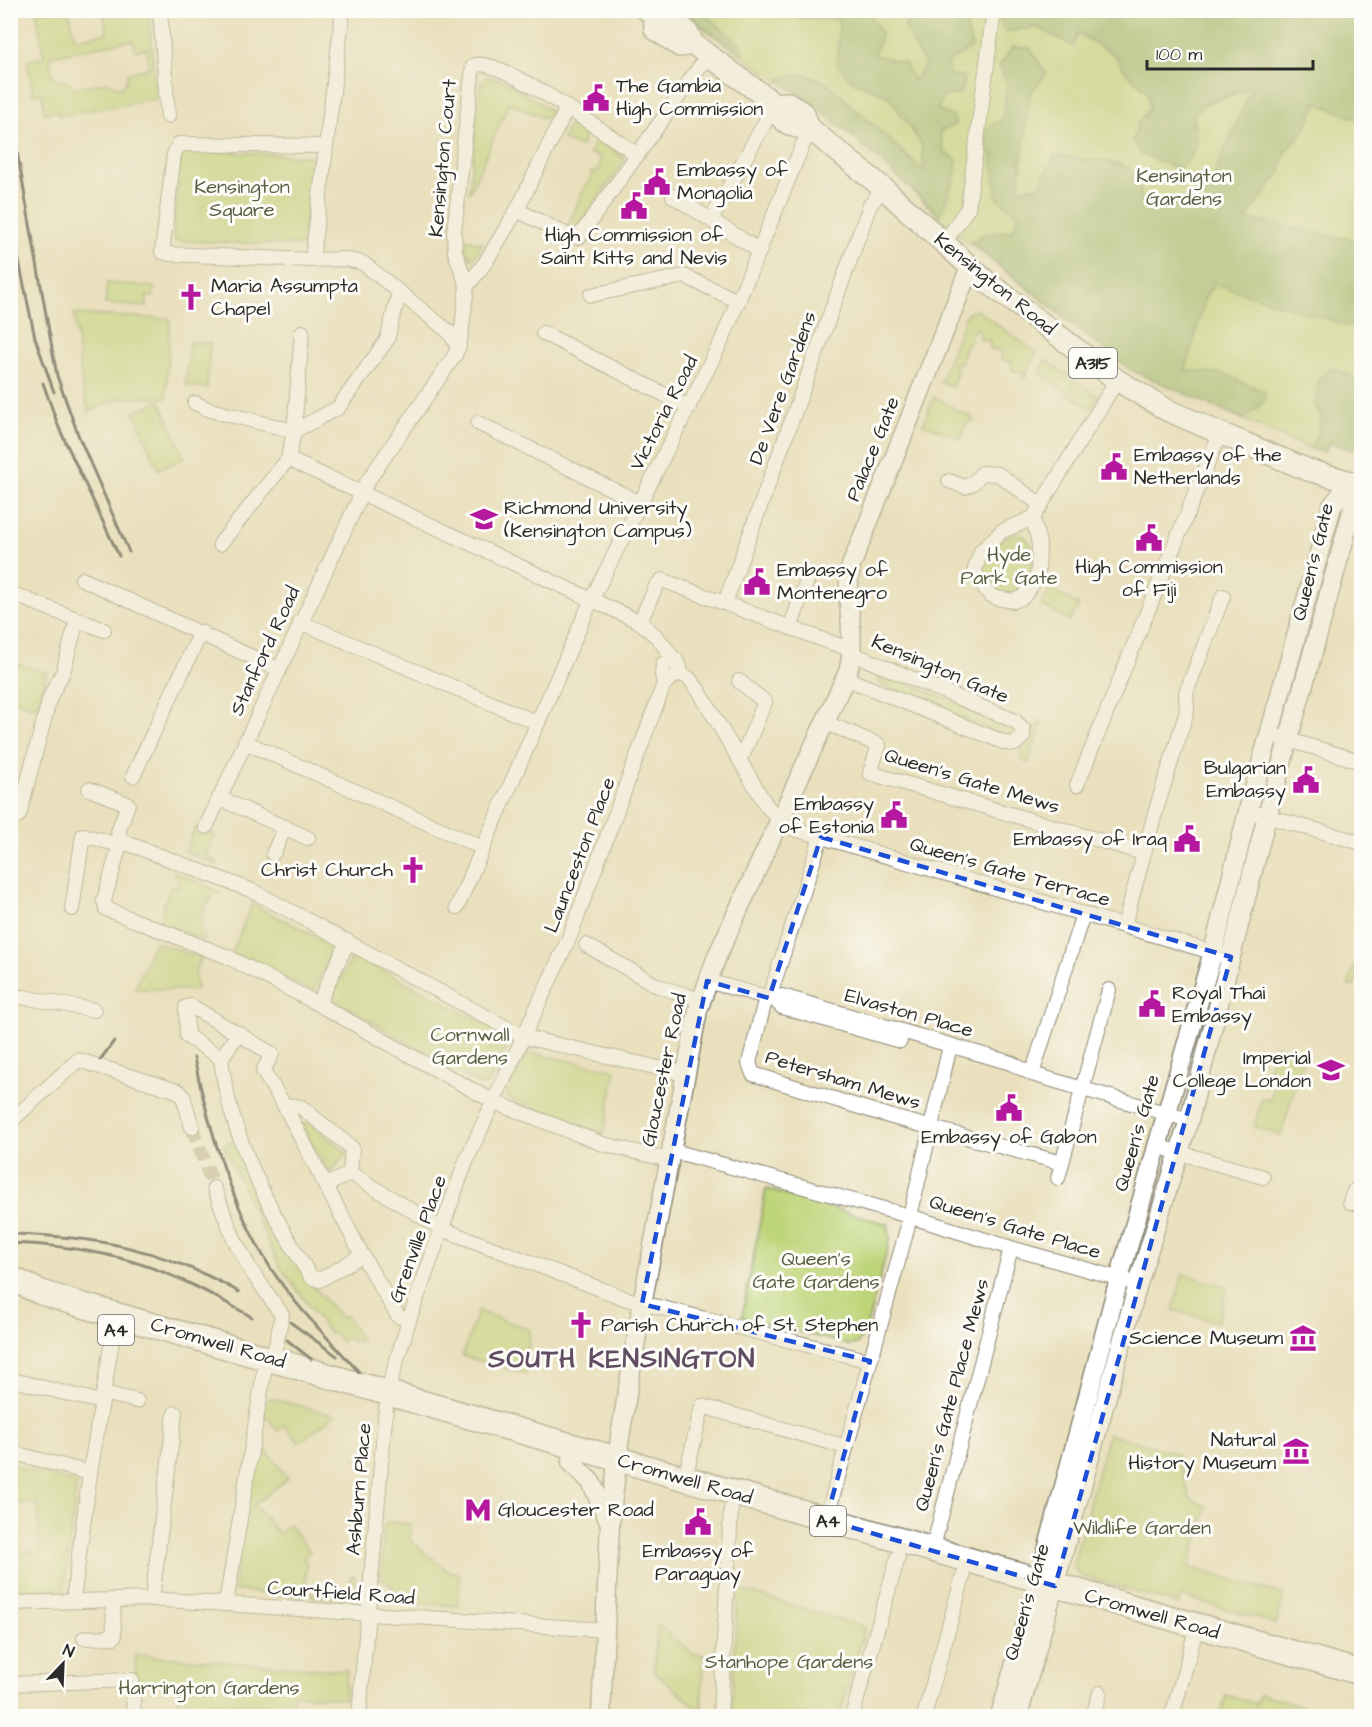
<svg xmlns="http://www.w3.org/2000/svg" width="1372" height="1727" font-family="'Architects Daughter',sans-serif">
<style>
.green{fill:#bed478;stroke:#748052;stroke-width:1.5;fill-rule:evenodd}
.forest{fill:#96b668;stroke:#60704a;stroke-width:1.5}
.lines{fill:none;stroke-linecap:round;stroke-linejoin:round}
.street-tunnel{stroke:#c4bca0;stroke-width:14;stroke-dasharray:14 7;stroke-linecap:butt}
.street-casing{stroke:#8a8674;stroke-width:16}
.secondary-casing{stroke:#8a8674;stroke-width:21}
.primary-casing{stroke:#8a8674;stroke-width:24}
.highway-casing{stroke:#8a8674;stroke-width:27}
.street{stroke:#fff;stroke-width:14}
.secondary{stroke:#fff;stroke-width:18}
.primary{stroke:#fff;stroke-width:21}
.highway{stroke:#fff;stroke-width:24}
.rail{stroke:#2b2b2b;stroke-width:3}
.marked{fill:none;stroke:#1d4ed8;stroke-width:4.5;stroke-dasharray:12 8;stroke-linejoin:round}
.labels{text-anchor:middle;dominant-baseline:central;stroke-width:6;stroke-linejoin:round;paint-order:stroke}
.shield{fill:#fdfcf7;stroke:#6a6a68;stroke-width:1.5}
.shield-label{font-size:18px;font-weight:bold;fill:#2b2b2b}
.poi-label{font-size:20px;fill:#2b2b2b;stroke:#fdfcf7;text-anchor:start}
.street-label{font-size:20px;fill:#2b2b2b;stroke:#fdfcf7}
.park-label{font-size:20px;fill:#575e42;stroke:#fdfcf7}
.district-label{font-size:26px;font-weight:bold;letter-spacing:1.5px;fill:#624e63;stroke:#fdfcf7}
</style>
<rect width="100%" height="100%" fill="#fdfcf7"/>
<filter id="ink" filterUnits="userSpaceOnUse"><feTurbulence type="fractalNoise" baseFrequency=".0167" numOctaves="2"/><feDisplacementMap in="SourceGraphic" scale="12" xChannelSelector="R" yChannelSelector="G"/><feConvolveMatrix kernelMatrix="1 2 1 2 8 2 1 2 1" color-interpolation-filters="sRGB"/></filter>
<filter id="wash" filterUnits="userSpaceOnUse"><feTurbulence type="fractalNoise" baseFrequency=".008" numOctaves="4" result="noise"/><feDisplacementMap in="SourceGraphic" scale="24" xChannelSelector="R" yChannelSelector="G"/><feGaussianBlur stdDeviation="1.35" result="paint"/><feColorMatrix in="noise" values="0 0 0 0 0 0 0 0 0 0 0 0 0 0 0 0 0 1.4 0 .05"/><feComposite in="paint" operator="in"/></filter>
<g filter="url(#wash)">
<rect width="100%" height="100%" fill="#eae0bd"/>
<g class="green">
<path d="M36 11H69L75 39 107 33 103 11H149L156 99 59 116 57 111 45 113 42 93 33 94 27 60 44 57ZM133 40 135 51 146 48 149 68 128 73 126 82 120 88 107 82 75 88 66 81 56 79 52 75 50 56Z"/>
<polygon points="678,11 1361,11 1361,452 1330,443 1324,452 1310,449 1131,370 954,231 867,147 831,118"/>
<polygon points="487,77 504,80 551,111 548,119 543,118 509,103 469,194 480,85"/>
<polygon points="571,122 587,132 580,147 562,139"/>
<polygon points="596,139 623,157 624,162 576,228 572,229 568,227 585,185 590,182 591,172 598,171 601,158 590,153"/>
<polygon points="187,150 309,156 313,161 303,245 176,241 173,235 180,155"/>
<polygon points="464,239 483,243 475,257 471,258 466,250"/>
<polygon points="107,283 154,287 153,297 147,296 147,307 105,304"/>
<polygon points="977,310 1037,353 1024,378 1023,373 1012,370 1012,362 1001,360 1002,351 990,349 990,341 980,340 980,332 975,329 970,335 971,340 969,345 966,344 961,363 955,363 954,366 958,371 952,386 940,382 967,313"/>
<polygon points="74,314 170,319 166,398 119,398 89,412 82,386"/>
<polygon points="189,342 210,343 207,388 186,386"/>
<polygon points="1046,360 1099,397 1091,409 1042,375 1042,365"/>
<path d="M934 397C947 402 960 415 971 416L974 421 966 423 961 439 923 424Z"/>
<polygon points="160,401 185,458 158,469 134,412"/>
<path d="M1018 533C1039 541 1032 564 1030 582L1017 593C997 598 987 585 981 568 988 551 999 536 1018 533Z"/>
<polygon points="1050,589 1079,605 1070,621 1041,605"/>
<polygon points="11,662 47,673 38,707 11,699"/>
<polygon points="883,673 1014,727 1012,735 1007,737 881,685 879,680"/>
<path d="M1043 721 1028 763 1022 760C1017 744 1030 729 1043 721Z"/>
<polygon points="195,827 215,836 206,856 217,862 216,865 185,851"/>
<polygon points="175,872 220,892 213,894 210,903 207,902 200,920 203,922 199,931 205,936 203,940 158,922 163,913 161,912 171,886 177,887 179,878 173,876"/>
<polygon points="252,904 335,946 313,992 232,953"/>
<polygon points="154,942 202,958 195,970 197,990 135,989"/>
<polygon points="1361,949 1361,962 1354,987 1348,985 1359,950"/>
<polygon points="354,955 506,1035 509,1043 488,1085 481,1086 335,1000 333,991"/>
<polygon points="1275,1045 1305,1053 1281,1135 1254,1127 1262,1098 1270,1100 1277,1076 1267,1073"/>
<polygon points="527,1052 616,1070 604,1134 508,1098 507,1093"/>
<polygon points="309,1123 347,1153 329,1174 303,1127 304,1124"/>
<polygon points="236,1141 306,1278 341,1318 346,1315 361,1340 356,1343 347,1338 341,1342 334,1333 329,1333 280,1267 223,1145"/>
<polygon points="766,1189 888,1224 890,1239 865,1334 857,1344 849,1345 742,1317"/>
<polygon points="1183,1274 1227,1287 1218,1322 1173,1310"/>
<polygon points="478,1311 530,1330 526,1374 462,1356"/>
<polygon points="270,1398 335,1415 299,1443 285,1425 278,1431 262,1412 264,1403"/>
<polygon points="1108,1434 1176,1453 1190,1498 1207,1507 1189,1567 1284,1595 1276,1624 1181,1596 1178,1604 1079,1575 1073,1565"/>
<polygon points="258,1439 288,1478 254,1505 278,1533 289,1524 310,1552 303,1558 307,1563 304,1598 233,1590"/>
<polygon points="11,1465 77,1483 64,1590 11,1592 11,1553 39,1552 38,1504 11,1503"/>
<polygon points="387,1522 411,1524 410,1540 448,1571 460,1574 458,1606 398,1602 392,1586 381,1579 384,1526"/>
<polygon points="351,1576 355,1576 352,1599 312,1597 312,1593 349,1596"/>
<polygon points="738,1589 865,1627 840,1716 731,1716"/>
<polygon points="657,1624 693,1654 703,1654 702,1709 697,1708 654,1672"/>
<polygon points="135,1655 347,1671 345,1699 293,1694 291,1716 177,1716 180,1686 136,1682"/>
<polygon points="1260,1694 1313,1709 1311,1716 1220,1716 1226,1695 1256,1704"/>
</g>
<g class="forest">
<polygon points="681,11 701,11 740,44 744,54"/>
<polygon points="857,11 870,15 882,34 874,55 905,63 914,81 925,65 904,26 914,13 957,11 966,24 972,47 948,63 950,75 964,77 961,93 942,97 938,110 953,117 956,124 940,131 944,152 957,160 955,178 940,215 865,147 779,78 806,74 829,85 924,171 921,143 888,96 852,81 837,64 839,20 761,15 759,11"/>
<path d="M1010 11H1361V118H1355L1317 103 1304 130 1286 151 1280 173 1246 219 1361 241V330L1215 284 1206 295 1186 370 1224 374 1265 392 1264 402 1244 419 1131 370 971 242 982 235 1012 230 1019 216 997 198 992 154 984 151 987 128 1003 119 1007 84 999 66 1013 47 1030 48 1046 74 1030 94 1018 190 1040 185 1055 155 1121 164 1140 177 1141 201 1177 206 1211 181 1252 88 1204 104 1193 116C1197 140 1200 154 1178 169L1141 154 1133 141 1138 123 1149 109 1148 93 1125 71 1116 56 1078 33 1073 46 1037 27 1006 32 999 21Z"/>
<polygon points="1331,368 1361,380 1361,452 1330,443 1324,452 1310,449 1320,428 1321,417 1315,403 1319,379"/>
</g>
</g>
<g filter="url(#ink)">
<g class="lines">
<polyline class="street-tunnel" points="192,1127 214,1188"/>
<defs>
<g id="street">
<polyline points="160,10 168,116"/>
<polyline points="325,146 179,144 174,154 162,252 169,254 312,260 343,10"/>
<polyline points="673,196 711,220"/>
<polyline points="517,210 569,236 579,237 708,55"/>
<polyline points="944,243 968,208 994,10"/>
<polyline points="760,251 711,220 775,104"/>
<polyline points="312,260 345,259 363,263 448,331 459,347"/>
<path d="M467 286 455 252 454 232 473 66C497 53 611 138 638 155"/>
<polyline points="591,295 684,276 738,301"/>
<polyline points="543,333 689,407"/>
<polyline points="195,403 210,410 294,431 302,332"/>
<polyline points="478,423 640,503"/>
<polyline points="288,459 640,622 658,638 680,667 678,673 664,684 570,936 466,1161 409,1320 387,1393"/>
<polyline points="949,481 965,487 973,483 982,473 998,474 1041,505"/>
<polyline points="1033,518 1039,544 1038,572 1034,582 1023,597 1014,601 996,598 989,594 977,577 975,569 981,551 1002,531 1033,518 1117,380"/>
<polyline points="220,544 288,459 294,431 338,408 387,340 399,293"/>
<polyline points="82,579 278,669"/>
<polyline points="10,593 104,630"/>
<polyline points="725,603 870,205 883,188"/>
<polyline points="300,622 538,723"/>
<polyline points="640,622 656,586 662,580 821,639 841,646 853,645"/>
<polyline points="790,628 808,578"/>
<polyline points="678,673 689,678 699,691 766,805 780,820"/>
<polyline points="845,678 1006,743 1015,744 1023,737 1023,729 1015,721 853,654"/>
<polyline points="664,684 662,675 663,664 676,660"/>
<polyline points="824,722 879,745 870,773 1143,853"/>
<polyline points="1269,734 1362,762"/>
<polyline points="245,742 483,848"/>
<polyline points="737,756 744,752 765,702 739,681"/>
<polyline points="133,776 201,632"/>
<polyline points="1077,785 1220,433"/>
<polyline points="89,789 128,804 118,832 121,841"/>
<polyline points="219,798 308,838"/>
<polyline points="1248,811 1362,843"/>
<polyline points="10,821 19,815 50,697 63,672 77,620"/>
<polyline points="778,824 1222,955"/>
<polyline points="206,827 367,482 455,355 461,336 467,286 485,263 517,210 567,108"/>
<polyline points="121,841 104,900 106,909 228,957 318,1004 494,1102 603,1144 669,1160"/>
<polyline points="121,841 253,891 524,1037 685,1074"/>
<polyline points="273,854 285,827"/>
<polyline points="457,907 591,601 722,340 803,144 812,131"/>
<polyline points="72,909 83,835 119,845"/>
<polyline points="1124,926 1155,813 1187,711 1186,693 1223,596"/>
<polyline points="586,945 658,986 700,1000"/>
<polyline points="707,981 774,999 782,1007 900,1041"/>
<polyline points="766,997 749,1063 753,1074 892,1117 1062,1163 1109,990"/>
<polyline points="769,998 821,837"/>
<polyline points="10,999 23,997 94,1010"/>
<polyline points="774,999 782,996 1011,1063 1032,1074 1189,1120"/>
<polyline points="318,1004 348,941"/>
<polyline points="239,1033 221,1058 187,1036 186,1007 191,1006 272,1054 263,1071 284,1105 362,1255 398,1316 409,1320"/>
<path d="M221 1058C229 1135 270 1212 311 1277L320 1280 362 1255"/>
<polyline points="1032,1074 1083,914"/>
<polyline points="284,1105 301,1107 352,1148 350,1173 325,1186"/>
<polyline points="10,1122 78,1060 178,1091 183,1096 192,1127"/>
<polyline points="1156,1146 1263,1177"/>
<polyline points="670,1150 909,1216 1011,1248 1138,1284"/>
<polyline points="350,1173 442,1229 627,1299 870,1361"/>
<polyline points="1058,1178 1062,1163"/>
<polyline points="214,1188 234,1239 250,1269 282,1315 275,1350 269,1358"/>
<polyline points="1362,1193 1354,1191 1350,1202 1362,1205"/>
<polyline points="17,1381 101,1402"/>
<polyline points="103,1393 137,1401"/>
<polyline points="10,1452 90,1473"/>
<polyline points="685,1479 702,1406 846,1447"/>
<polyline points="826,1520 906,1233 950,1046"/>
<polyline points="932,1551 1011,1248"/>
<polyline points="152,1599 175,1413"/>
<polyline points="73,1600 90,1473 114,1329"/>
<polyline points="10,1603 152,1599 605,1630"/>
<polyline points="226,1604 264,1372"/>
<polyline points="84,1638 114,1637 113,1600"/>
<polyline points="10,1684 132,1680 134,1716"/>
<polyline points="359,1716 386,1408"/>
<polyline points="720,1716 731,1509"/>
<polyline points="852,1716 898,1557"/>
<polyline points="924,1716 963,1576"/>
<polyline points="1093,1716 1100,1693"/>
<polyline points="1172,1716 1197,1626"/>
</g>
<g id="secondary">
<polyline points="571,1462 591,1482 609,1521"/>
<path d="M601 1716 610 1523 620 1437 642 1304 698 1010 717 956 848 672C858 636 843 602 851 566L970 267"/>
<polyline points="1000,1716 1048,1547 1119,1279 1213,952 1248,811 1332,506 1350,482"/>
<polyline points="1018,1716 1138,1284 1189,1120 1267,816 1353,508 1350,482"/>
</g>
<g id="primary">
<path d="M647 10C666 24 683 16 693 44L775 104C779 121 791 129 809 128"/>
<polyline points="654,15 655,29 680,46 693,44"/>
<polyline points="775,104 788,103 804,114 809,128 883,188 986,281 1117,380 1167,410 1220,433 1308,470 1362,485"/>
</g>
<polyline id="highway" points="10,1278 40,1292 78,1304 1362,1673"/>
</defs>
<use href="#street" class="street-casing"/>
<use href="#secondary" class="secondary-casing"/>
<use href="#primary" class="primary-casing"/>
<use href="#highway" class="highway-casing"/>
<use href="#street" class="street"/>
<use href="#secondary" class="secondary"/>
<use href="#primary" class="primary"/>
<use href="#highway" class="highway"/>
<g class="rail">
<polyline points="12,123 57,376 79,437 129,552"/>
<polyline points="14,237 35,338 54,392"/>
<polyline points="43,383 59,428 119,556"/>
<path d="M194 1058C209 1129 231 1205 270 1267 295 1306 328 1338 359 1372"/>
<polyline points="100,1060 114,1041"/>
<path d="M10 1234C97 1236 163 1249 239 1292"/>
<path d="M10 1243C70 1245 132 1256 186 1282 209 1292 230 1305 252 1317"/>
<polyline points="290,1322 337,1356"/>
<polyline points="287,1340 311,1359"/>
</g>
</g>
</g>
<path d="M0 0H1372V1727H0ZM821 837 1231 957 1055 1586 826 1520 870 1361 642 1304 707 981 769 998Z" fill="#eae0bd" fill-opacity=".55" fill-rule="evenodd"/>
<path class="marked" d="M821 837 1231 957 1055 1586 826 1520 870 1361 642 1304 707 981 769 998Z"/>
<defs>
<symbol id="civic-bare" viewBox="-9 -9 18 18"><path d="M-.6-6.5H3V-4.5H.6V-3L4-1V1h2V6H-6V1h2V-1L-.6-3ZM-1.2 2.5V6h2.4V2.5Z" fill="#b5179e" stroke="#fdfcf7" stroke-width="2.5" paint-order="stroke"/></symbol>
<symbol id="church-bare" viewBox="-9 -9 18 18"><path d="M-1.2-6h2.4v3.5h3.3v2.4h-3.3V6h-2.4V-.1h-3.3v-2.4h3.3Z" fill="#b5179e" stroke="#fdfcf7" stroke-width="2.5" paint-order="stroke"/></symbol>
<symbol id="university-bare" viewBox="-9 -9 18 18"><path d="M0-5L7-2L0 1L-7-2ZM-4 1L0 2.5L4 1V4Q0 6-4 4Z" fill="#b5179e" stroke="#fdfcf7" stroke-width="2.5" paint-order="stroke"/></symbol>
<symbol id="museum-bare" viewBox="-9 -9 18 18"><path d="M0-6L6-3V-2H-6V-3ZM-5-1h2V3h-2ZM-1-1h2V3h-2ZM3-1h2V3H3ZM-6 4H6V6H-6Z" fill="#b5179e" stroke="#fdfcf7" stroke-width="2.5" paint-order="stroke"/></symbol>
<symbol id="metro-bare" viewBox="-9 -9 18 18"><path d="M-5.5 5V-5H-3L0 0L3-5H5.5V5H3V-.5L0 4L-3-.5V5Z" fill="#b5179e" stroke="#fdfcf7" stroke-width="2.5" paint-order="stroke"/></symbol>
</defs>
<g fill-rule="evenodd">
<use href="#civic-bare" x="577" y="79" width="38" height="38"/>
<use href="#civic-bare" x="638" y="163" width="38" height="38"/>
<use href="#civic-bare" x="615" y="187" width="38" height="38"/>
<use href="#church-bare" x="172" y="278" width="38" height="38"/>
<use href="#civic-bare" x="1095" y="448" width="38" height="38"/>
<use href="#university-bare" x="465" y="500" width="38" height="38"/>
<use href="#civic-bare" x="1130" y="519" width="38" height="38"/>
<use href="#civic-bare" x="738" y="563" width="38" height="38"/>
<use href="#civic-bare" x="1287" y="761" width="38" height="38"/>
<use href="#civic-bare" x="875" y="796" width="38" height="38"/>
<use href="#civic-bare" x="1168" y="820" width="38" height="38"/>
<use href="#church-bare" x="394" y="851" width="38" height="38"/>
<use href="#civic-bare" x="1133" y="985" width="38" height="38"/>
<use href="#university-bare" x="1312" y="1051" width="38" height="38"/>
<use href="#civic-bare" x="990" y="1089" width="38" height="38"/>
<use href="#church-bare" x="562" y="1306" width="38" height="38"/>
<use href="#museum-bare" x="1284" y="1319" width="38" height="38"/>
<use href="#museum-bare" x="1277" y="1432" width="38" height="38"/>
<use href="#metro-bare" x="459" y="1491" width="38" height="38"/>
<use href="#civic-bare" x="679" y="1503" width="38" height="38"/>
</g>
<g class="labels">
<g class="shield">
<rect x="1069" y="348" width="48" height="30" rx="4.5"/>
<rect x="98" y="1315" width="36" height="30" rx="4.5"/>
<rect x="810" y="1506" width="36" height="30" rx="4.5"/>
</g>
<g class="shield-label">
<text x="1093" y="363">A315</text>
<text x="116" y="1330">A4</text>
<text x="828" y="1521">A4</text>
</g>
<g class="poi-label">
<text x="616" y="86">The Gambia<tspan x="616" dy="23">High Commission</tspan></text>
<text x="677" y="170">Embassy of<tspan x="677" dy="23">Mongolia</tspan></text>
<text x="634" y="235" text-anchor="middle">High Commission of<tspan x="634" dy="23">Saint Kitts and Nevis</tspan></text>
<text x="211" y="286">Maria Assumpta<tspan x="211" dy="23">Chapel</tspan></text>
<text x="1134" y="455">Embassy of the<tspan x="1134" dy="23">Netherlands</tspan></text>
<text x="504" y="508">Richmond University<tspan x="504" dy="23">(Kensington Campus)</tspan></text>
<text x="1149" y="567" text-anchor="middle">High Commission<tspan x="1149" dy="23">of Fiji</tspan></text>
<text x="777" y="570">Embassy of<tspan x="777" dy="23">Montenegro</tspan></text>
<text x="1286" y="768" text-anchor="end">Bulgarian<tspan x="1286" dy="23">Embassy</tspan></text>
<text x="874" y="804" text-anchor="end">Embassy<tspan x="874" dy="23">of Estonia</tspan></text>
<text x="1167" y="839" text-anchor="end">Embassy of Iraq</text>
<text x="393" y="870" text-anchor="end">Christ Church</text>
<text x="1172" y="993">Royal Thai<tspan x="1172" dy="23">Embassy</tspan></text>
<text x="1311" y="1058" text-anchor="end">Imperial<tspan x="1311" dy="23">College London</tspan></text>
<text x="1009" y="1137" text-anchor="middle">Embassy of Gabon</text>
<text x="601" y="1325">Parish Church of St. Stephen</text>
<text x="1283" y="1338" text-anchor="end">Science Museum</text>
<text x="1276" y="1440" text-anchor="end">Natural<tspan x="1276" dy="23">History Museum</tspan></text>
<text x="498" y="1510">Gloucester Road</text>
<text x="698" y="1551" text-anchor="middle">Embassy of<tspan x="698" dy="23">Paraguay</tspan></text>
</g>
<g class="street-label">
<text transform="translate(443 158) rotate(-85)">Kensington Court</text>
<text transform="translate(995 284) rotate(39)">Kensington Road</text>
<text transform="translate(783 388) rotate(-70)">De Vere Gardens</text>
<text transform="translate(664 413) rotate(-63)">Victoria Road</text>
<text transform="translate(873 449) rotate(-68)">Palace Gate</text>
<text transform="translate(1313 562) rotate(-76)">Queen's Gate</text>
<text transform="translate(265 651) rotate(-65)">Stanford Road</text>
<text transform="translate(940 669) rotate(23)">Kensington Gate</text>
<text transform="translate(972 781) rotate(17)">Queen's Gate Mews</text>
<text transform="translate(580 855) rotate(-69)">Launceston Place</text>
<text transform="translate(1010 872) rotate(16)">Queen's Gate Terrace</text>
<text transform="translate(909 1013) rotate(16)">Elvaston Place</text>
<text transform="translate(664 1070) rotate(-78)">Gloucester Road</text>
<text transform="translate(843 1080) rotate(17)">Petersham Mews</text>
<text transform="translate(1137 1133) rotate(-74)">Queen's Gate</text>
<text transform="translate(1015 1227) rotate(17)">Queen's Gate Place</text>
<text transform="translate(418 1239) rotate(-70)">Grenville Place</text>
<text transform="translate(218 1343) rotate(16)">Cromwell Road</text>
<text transform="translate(952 1395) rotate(-75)">Queen's Gate Place Mews</text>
<text transform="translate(685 1479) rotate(16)">Cromwell Road</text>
<text transform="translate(359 1489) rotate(-85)">Ashburn Place</text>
<text transform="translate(341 1593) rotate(4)">Courtfield Road</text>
<text transform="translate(1027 1602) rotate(-74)">Queen's Gate</text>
<text transform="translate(1152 1614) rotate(16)">Cromwell Road</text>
</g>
<g class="park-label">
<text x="1184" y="176">Kensington<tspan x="1184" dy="23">Gardens</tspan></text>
<text x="242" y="187">Kensington<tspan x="242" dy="23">Square</tspan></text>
<text x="1009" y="555">Hyde<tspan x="1009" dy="23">Park Gate</tspan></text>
<text x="470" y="1035">Cornwall<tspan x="470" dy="23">Gardens</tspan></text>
<text x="816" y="1259">Queen's<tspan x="816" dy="23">Gate Gardens</tspan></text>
<text x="1142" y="1528">Wildlife Garden</text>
<text x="789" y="1662">Stanhope Gardens</text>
<text x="209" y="1688">Harrington Gardens</text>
</g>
<g class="district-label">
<text x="622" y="1359">SOUTH KENSINGTON</text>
</g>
</g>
<rect width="1372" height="1727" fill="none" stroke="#fdfcf7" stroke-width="36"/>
<g transform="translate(63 1664) rotate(23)" stroke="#fdfcf7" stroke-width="4.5" paint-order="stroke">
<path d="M0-4.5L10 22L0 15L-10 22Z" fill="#2b2b2b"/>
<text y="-9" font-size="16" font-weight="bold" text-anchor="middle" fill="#2b2b2b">N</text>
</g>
<path d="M1147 60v9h166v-9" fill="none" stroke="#2b2b2b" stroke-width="3"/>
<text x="1156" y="60" font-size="18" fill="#2b2b2b" stroke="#fdfcf7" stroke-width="4.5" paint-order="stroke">100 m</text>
</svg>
